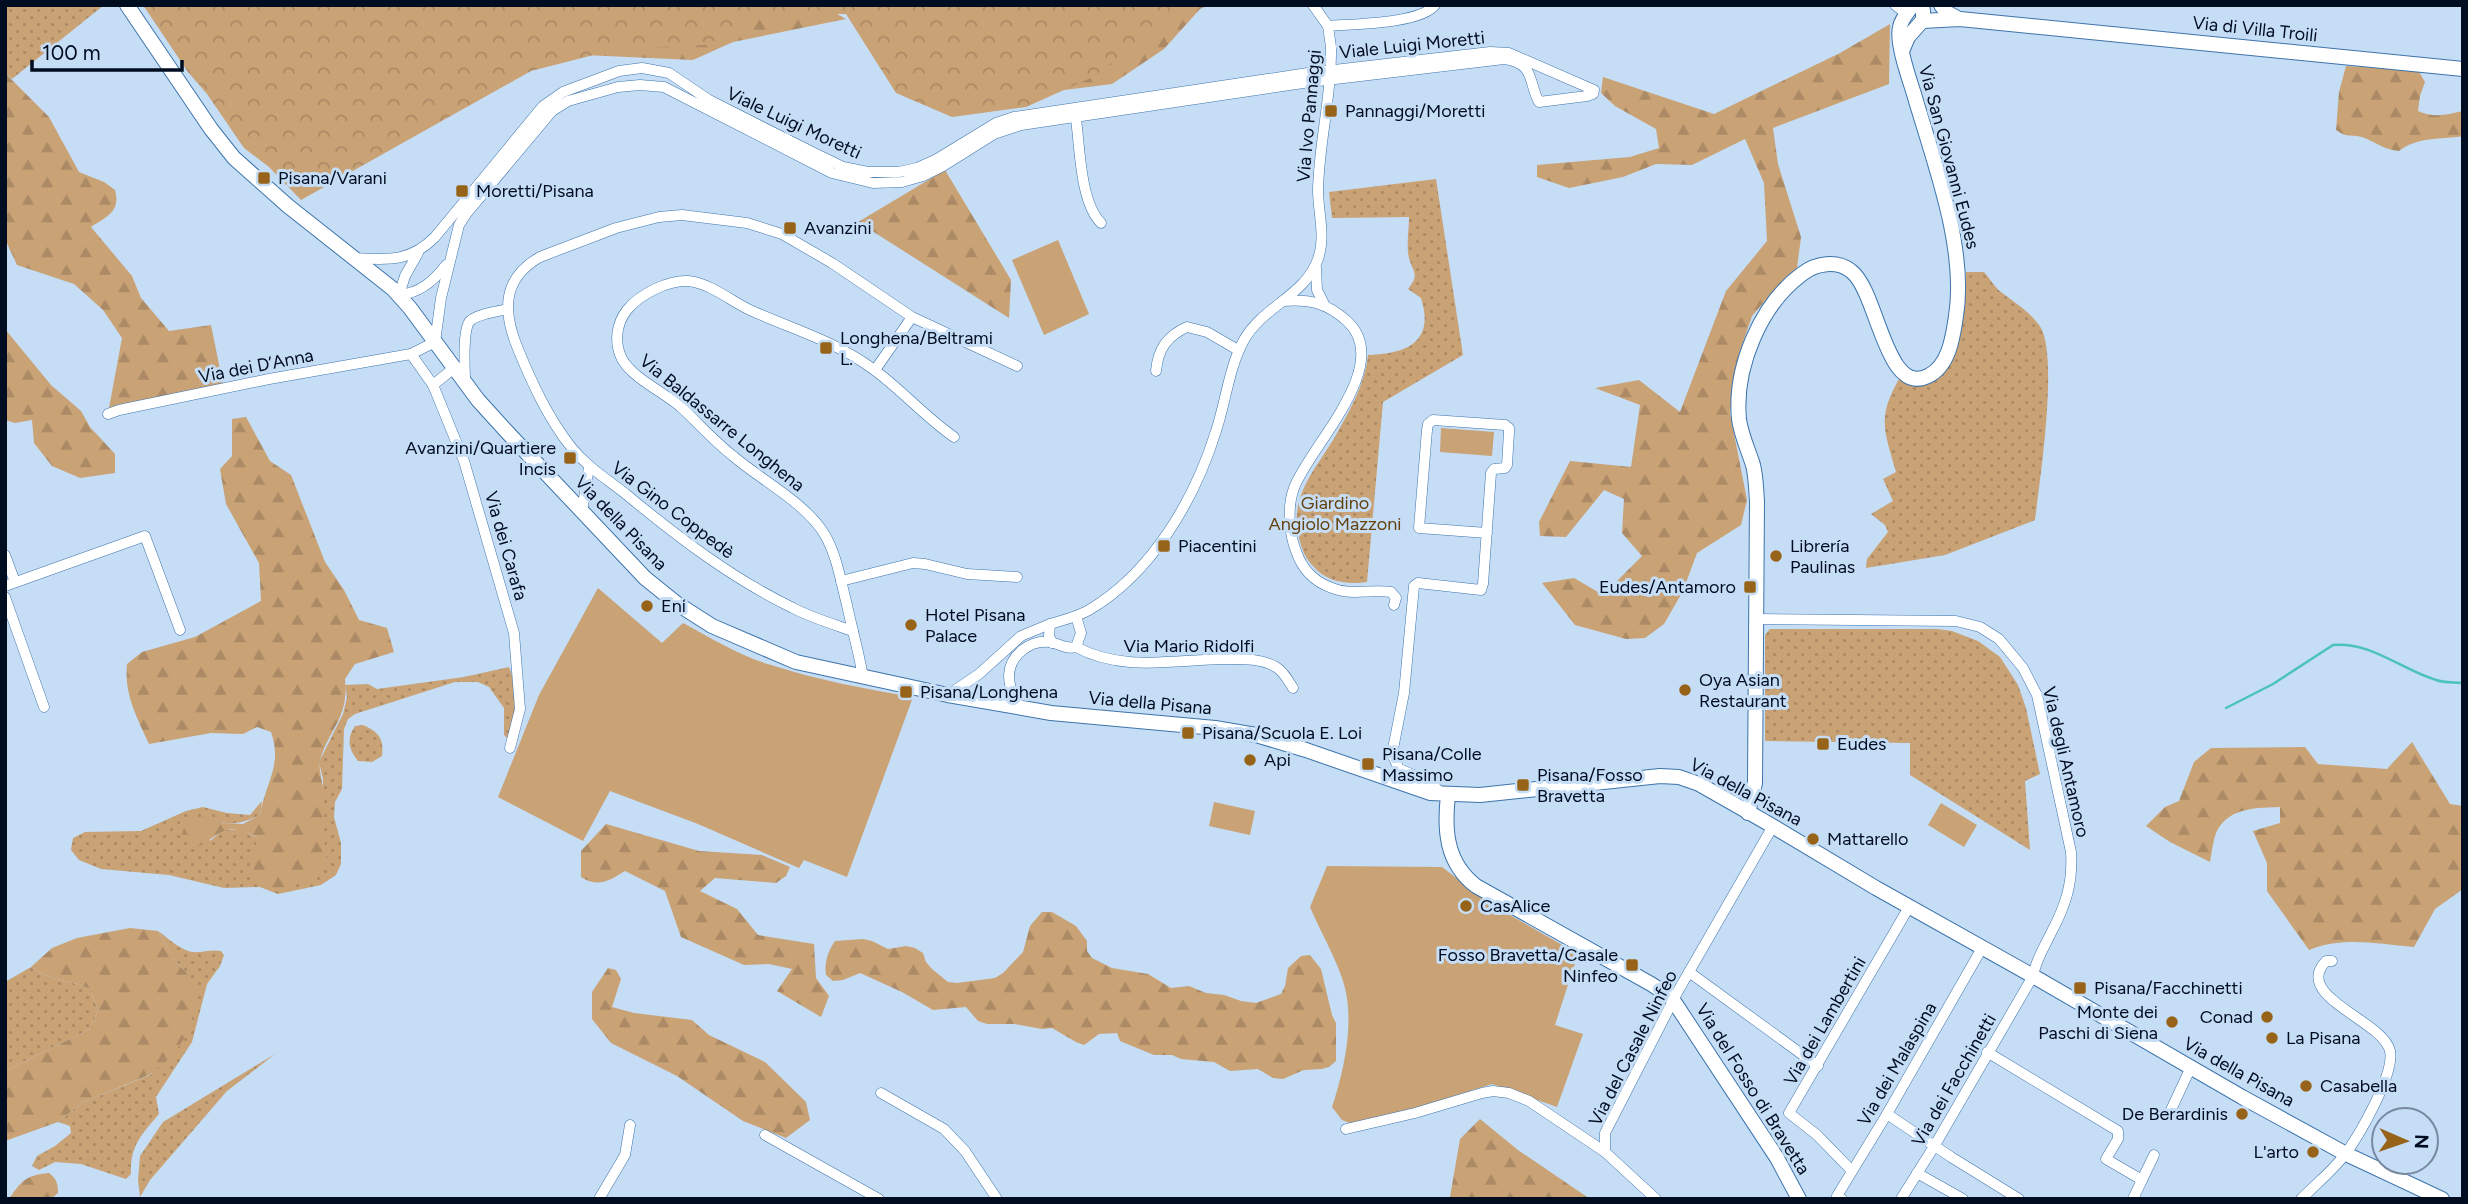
<svg xmlns="http://www.w3.org/2000/svg" width="2468" height="1204" font-family="Figtree,sans-serif">
<style>
.grass{fill:url(#grass-dots)}
.forest{fill:url(#forest-firs)}
.park{fill:url(#park-crowns)}
.pitch{fill:#c9a275}
.lines{fill:none;stroke-linecap:round;stroke-linejoin:round}
.stream{stroke:#4cc2bc;stroke-width:2.5}
.street-casing{stroke:#3d74ab;stroke-width:11}
.secondary-casing{stroke:#3d74ab;stroke-width:16}
.street{stroke:#fff;stroke-width:10}
.secondary{stroke:#fff;stroke-width:14}
.poi-dot{fill:#976319;stroke:#c6ddf6;stroke-width:2.5}
.labels{text-anchor:middle;dominant-baseline:central;stroke-width:6;stroke-linejoin:round;paint-order:stroke}
.street-label{font-size:18px;fill:#000c20;stroke:#c6ddf6}
.poi-label{font-size:18px;fill:#000c20;stroke:#c6ddf6;text-anchor:start}
.park-label{font-size:18px;fill:#65410d;stroke:#c6ddf6}
</style>
<defs>
<pattern id="grass-dots" width="8" height="8" patternUnits="userSpaceOnUse" patternTransform="scale(1.75)"><rect width="8" height="8" fill="#c9a275"/><path d="M2 2h.1M6 6h.1" fill="none" stroke="#ab8a65" stroke-width="1.8" stroke-linecap="round"/></pattern>
<pattern id="forest-firs" width="22" height="20" patternUnits="userSpaceOnUse" patternTransform="scale(1.75)"><rect width="22" height="20" fill="#c9a275"/><path d="M5 1l3.5 6h-7zM16 11l3.5 6h-7z" fill="#ab8a65"/></pattern>
<pattern id="park-crowns" width="20" height="18" patternUnits="userSpaceOnUse" patternTransform="scale(1.75)"><rect width="20" height="18" fill="#c9a275"/><path d="M2 6a3 3 0 1 1 6 0M12 15a3 3 0 1 1 6 0" fill="none" stroke="#ab8a65"/></pattern>
</defs>
<rect width="100%" height="100%" fill="#c6ddf6"/>
<g class="grass">
<polygon points="5,5 104,5 12,79 5,73"/>
<path d="M1436 179 1463 355 1383 402 1367 582C1348 585 1326 582 1313 566 1305 558 1302 549 1299 538 1288 496 1317 468 1336 435 1350 410 1365 384 1368 355 1407 354 1435 342 1421 298L1408 289C1420 274 1413 273 1409 258 1406 246 1409 230 1409 217L1332 218 1329 192Z"/>
<path d="M1966 272H1984C1990 278 1994 287 2001 292 2014 302 2032 313 2041 328 2058 360 2040 479 2035 520L1945 555 1866 568 1867 559 1888 532 1885 525 1871 514 1893 501 1883 479 1896 472C1884 430 1877 418 1899 379L1911 382 1951 362C1963 332 1966 304 1966 272Z"/>
<polygon points="1770,629 1937,629 1952,631 1978,641 2000,657 2018,685 2026,708 2040,774 2025,781 2030,850 1910,775 1910,743 1765,741 1765,635"/>
<path d="M509 667C518 688 517 718 507 738L504 735V708L489 687 478 682H455L355 714 348 719 344 729 342 789 335 802 334 817 341 843V864L336 875 321 885 278 894 260 887 224 888 169 875 101 869 79 860 71 850 73 838 85 832 141 831 186 811 203 807 227 813 250 815 262 801 260 815C237 826 230 825 206 818L210 841 223 830H241L258 838 252 870 326 862 323 840V779L319 762 343 714 347 697 345 685 368 684 377 689 464 677Z"/>
<path d="M363 725C379 732 384 739 382 756L372 762 358 761C349 750 346 739 355 726Z"/>
<path d="M158 931C168 938 180 950 192 952 202 953 211 949 221 951L224 955 220 966 207 984 192 1042 156 1097 159 1114C141 1135 130 1146 131 1174L126 1179 81 1164 55 1162 39 1170 32 1166 37 1156 55 1146 71 1133 70 1126 58 1122 82 1103 152 1074 188 974 177 963Z"/>
<path d="M31 967C48 980 70 980 90 989L98 1010 90 1029 5 1071V982Z"/>
<polygon points="275,1054 227,1091 150,1180 140,1197 138,1180 140,1156 163,1122"/>
</g>
<g class="forest">
<polygon points="821,5 846,19 733,42 693,60 412,47"/>
<polygon points="1136,5 1208,5 1200,9 1164,49 1112,84 1017,96"/>
<polygon points="1890,24 1889,84 1773,128 1778,164 1801,237 1797,268 1785,278 1752,316 1739,354 1730,413 1747,500 1741,525 1697,553 1683,591 1664,624 1645,638 1626,639 1575,625 1542,583 1574,578 1603,595 1642,556 1622,533 1624,499 1604,490 1566,537 1540,536 1539,522 1570,461 1631,467 1640,405 1595,388 1639,380 1680,412 1726,291 1767,241 1764,183 1745,139 1692,165 1656,164 1623,177 1569,188 1537,177 1537,165 1630,157 1659,148 1656,129 1615,106 1601,93 1603,77 1714,114 1840,53"/>
<path d="M2346 66 2418 70 2425 82 2420 96 2418 111C2434 118 2446 115 2463 111V136C2440 140 2418 136 2399 151 2384 150 2376 142 2362 137 2350 134 2349 139 2336 130L2339 92Z"/>
<path d="M5 73 49 117 79 172 104 182 115 190C121 211 107 217 91 227L132 276 141 298 169 331 211 325 223 384 109 408 122 338 103 310 74 284 17 265 5 239Z"/>
<polygon points="945,170 1011,280 1009,318 858,222"/>
<polygon points="5,329 51,385 81,411 90,427 115,454 115,473 80,478 52,466 34,443 32,420 15,423 5,420"/>
<path d="M246 417 270 461 291 475 325 562 344 590 359 620 387 628 394 652 355 664 345 679C349 718 330 727 320 760 318 770 324 786 324 797 325 819 323 840 326 862 311 882 285 891 260 887L252 870 257 837C222 821 224 833 194 849L181 837 187 819 206 817 224 823 243 824 260 815C265 783 283 766 271 732L257 727 243 734 211 733 149 744C137 717 124 695 127 664L142 652 195 637 261 601 259 563 226 504 220 469 232 456V419Z"/>
<path d="M2412 742 2450 804 2463 806V889L2435 909 2414 947C2379 944 2342 936 2309 950L2267 891V863L2253 831 2280 823V807C2258 808 2231 807 2218 829 2213 838 2212 852 2210 862L2170 842 2146 826 2165 807 2179 801 2194 762 2211 748 2305 747 2318 764 2387 769Z"/>
<path d="M606 824 699 851 762 855 790 867 786 876 776 883 715 878 700 891 737 909 758 935 814 944 816 978 829 996 821 1017 777 991 792 969 769 964 744 965 681 937 665 891 625 871C609 881 598 888 581 877V851Z"/>
<path d="M1042 912H1052L1076 926 1087 941V951L1092 958 1112 968 1148 974 1171 988 1189 986 1206 993 1224 995 1241 1001 1256 1003 1281 994 1285 986 1288 968 1301 956 1310 955 1321 969 1332 1015 1336 1023V1061L1329 1067 1322 1069 1304 1070 1283 1079 1273 1078 1258 1069 1230 1071 1214 1062 1181 1059 1172 1055H1154L1120 1041 1117 1033 1099 1034 1084 1045 1076 1042 1052 1028 1042 1029 1014 1024H987L978 1021 966 1007 933 1010 902 992 860 973 843 980 833 981 826 975C824 963 828 951 835 941L863 939 872 941 888 949 906 946 915 948 923 953 926 962 932 969 948 982 957 983 995 978 1003 973 1023 952 1030 926Z"/>
<path d="M130 928 158 931 177 963 188 974 196 987 191 1029 172 1056 151 1074 82 1103 58 1122 5 1141V1071L90 1029 98 1010 90 989C70 980 48 980 31 967L52 948 77 938Z"/>
<polygon points="608,968 616,970 621,979 612,1007 634,1013 692,1020 709,1035 765,1062 806,1102 810,1120 786,1138 743,1121 677,1076 611,1043 592,1019 592,992"/>
<polygon points="1480,1119 1518,1150 1590,1199 1453,1199 1450,1197 1460,1139"/>
<path d="M49 1173C57 1179 58 1184 58 1193L51 1199H9C21 1181 26 1175 49 1173Z"/>
</g>
<polygon class="park" points="143,5 1174,5 1160,24 1095,76 1026,107 952,117 896,93 846,14 771,14 705,45 617,49 531,71 301,200 269,167 244,148 207,94 188,72"/>
<g class="pitch">
<polygon points="1058,240 1089,314 1044,335 1012,260"/>
<polygon points="1441,428 1494,432 1492,456 1440,452"/>
<path d="M598 588 662 643 683 623C711 638 740 656 771 665 817 680 866 689 913 697L847 877 804 860 799 868 698 824 610 791 583 841 498 797 539 695Z"/>
<polygon points="1214,802 1255,811 1250,835 1209,826"/>
<polygon points="1941,803 1977,825 1964,847 1928,825"/>
<path d="M1327 866 1442 867 1489 903 1578 954 1555 1025 1583 1034 1557 1107 1492 1084 1378 1120 1350 1123 1342 1120 1332 1107C1344 1071 1354 1025 1345 988 1339 963 1320 931 1310 907Z"/>
</g>
<g class="lines">
<path class="stream" d="M2226 708 2273 684 2333 645C2370 641 2402 670 2436 680 2444 683 2454 682 2463 683"/>
<defs>
<g id="street">
<polyline points="1895,5 1907,14"/>
<path d="M1328 26C1352 24 1420 24 1435 5"/>
<path d="M1075 111C1080 142 1079 201 1101 223"/>
<path d="M418 253 405 276 399 295C420 293 434 281 446 265"/>
<path d="M355 258C389 260 410 262 435 237L543 106 563 92 619 71 642 68 669 73 709 100 814 153 843 167 868 172H899L917 168 937 159 996 123 1014 117 1308 73 1490 52 1509 53 1594 90 1593 94 1587 96 1539 102C1528 83 1536 63 1504 59L1310 82 1021 125 994 134 943 166 923 176 902 182 873 183 832 173 664 87 640 85 618 87 568 101 552 111 466 214 459 225 441 298 435 342 411 354 433 385"/>
<polyline points="1316,268 1317,290 1324,304"/>
<path d="M1283 301C1310 299 1327 303 1347 321 1395 365 1309 447 1294 488 1287 507 1289 533 1296 551 1302 569 1315 582 1332 588 1351 596 1371 589 1391 592L1396 598 1394 605"/>
<polyline points="454,368 433,385 464,461 514,633 520,709 510,748"/>
<polyline points="875,370 912,317"/>
<path d="M1156 371C1158 349 1167 336 1187 327L1207 332 1238 350"/>
<path d="M465 382C465 370 462 330 470 321 477 314 497 312 507 309"/>
<polyline points="108,414 119,410 269,379 411,354"/>
<polyline points="582,511 589,467"/>
<polyline points="5,555 15,582"/>
<polyline points="841,581 913,563 925,564 967,574 1017,577"/>
<polyline points="5,586 145,536 180,630"/>
<polyline points="5,597 44,707"/>
<path d="M1756 619 1956 621 1980 627 1999 639 2023 668 2037 695 2071 852C2073 882 2066 905 2052 931 2045 946 2036 959 2033 976L1935 1145 1901 1199"/>
<path d="M853 631C833 624 812 618 793 608 733 579 679 538 627 495 607 479 587 467 571 447 548 418 532 383 518 349 503 313 501 279 540 257L616 228 659 217 682 215 747 223 782 234 832 263 912 317 1017 366"/>
<path d="M1052 643 1049 636 1050 624C1063 620 1077 617 1089 610 1152 573 1195 499 1216 431 1226 401 1229 367 1244 340 1263 306 1305 296 1318 259 1326 236 1318 213 1318 190 1319 142 1332 95 1331 47L1328 26 1313 5"/>
<path d="M1076 647C1122 672 1174 660 1224 659 1241 659 1261 658 1276 667 1284 672 1288 680 1293 688"/>
<path d="M863 677C859 653 852 629 847 605 841 582 837 556 825 535 806 503 761 480 733 456 715 442 700 425 683 409 666 393 633 379 622 359 614 343 616 324 627 310 640 294 668 280 688 281 710 283 731 301 750 310 792 329 835 341 873 369 902 390 925 417 954 437"/>
<polyline points="948,695 979,674 1021,636 1050,624"/>
<path d="M1017 708C1013 698 1009 686 1009 675 1010 655 1030 640 1049 642 1059 643 1065 650 1076 647L1081 633 1076 616"/>
<polyline points="1442,795 1431,782 1399,769 1392,754 1404,693 1414,586 1418,583 1481,590 1483,584 1491,473 1494,469 1505,468 1507,465 1509,432 1509,428 1505,425 1433,420 1428,424 1427,430 1419,528 1487,533"/>
<polyline points="1689,972 1818,1066"/>
<polyline points="1987,1052 2118,1131 2118,1139 2106,1159 2142,1180 2133,1199"/>
<polyline points="881,1093 944,1129 965,1151 997,1199"/>
<polyline points="2170,1112 2191,1067"/>
<polyline points="1887,1114 1951,1157 2019,1199"/>
<polyline points="1346,1129 1415,1113 1482,1093 1493,1091 1509,1093 1529,1101 1605,1152 1656,1199"/>
<polyline points="765,1135 879,1199"/>
<polyline points="1605,1152 1605,1133 1678,991 1773,826"/>
<polyline points="1852,1171 1817,1135 1789,1113 1909,907"/>
<polyline points="1917,1173 1963,1199"/>
<polyline points="2142,1180 2154,1155"/>
<polyline points="599,1199 625,1155 630,1125"/>
<polyline points="1842,1199 1837,1196 1887,1114 1982,948"/>
<path d="M2301 1199C2315 1185 2331 1172 2343 1157 2358 1138 2395 1074 2390 1051 2383 1020 2292 997 2326 961H2332"/>
</g>
<g id="secondary">
<polyline points="127,5 211,129 234,158 288,206 393,289 410,308 478,400 508,433 645,578 676,603 712,626 796,662 948,695 1051,713 1215,728 1256,735 1306,750 1430,793 1480,795 1660,776 1679,777 1699,784 1764,821 1876,888 2033,976 2242,1097 2346,1154 2442,1199"/>
<polyline points="1941,5 1946,12 1959,19"/>
<polyline points="1922,21 1960,19 2463,69"/>
<polyline points="1902,51 1908,37 1923,20 1923,10"/>
<path d="M1448 795C1444 830 1446 863 1476 886L1651 984 1671 997 1777 1158 1799 1199"/>
<path d="M1748 813 1755 783 1757 501C1756 489 1756 476 1753 465 1748 449 1741 435 1739 419 1734 367 1761 304 1802 274 1816 263 1837 260 1851 271 1878 291 1885 397 1928 376 1949 366 1953 337 1956 316 1967 247 1933 160 1914 94 1909 78 1896 42 1900 27 1901 20 1909 10 1913 5"/>
</g>
</defs>
<use href="#street" class="street-casing"/>
<use href="#secondary" class="secondary-casing"/>
<use href="#street" class="street"/>
<use href="#secondary" class="secondary"/>
</g>
<g class="poi-dot">
<rect x="1324" y="104" width="14" height="14" rx="3.5"/>
<rect x="257" y="171" width="14" height="14" rx="3.5"/>
<rect x="455" y="184" width="14" height="14" rx="3.5"/>
<rect x="783" y="221" width="14" height="14" rx="3.5"/>
<rect x="819" y="341" width="14" height="14" rx="3.5"/>
<rect x="563" y="451" width="14" height="14" rx="3.5"/>
<rect x="1157" y="539" width="14" height="14" rx="3.5"/>
<circle cx="1776" cy="556" r="7"/>
<rect x="1743" y="580" width="14" height="14" rx="3.5"/>
<circle cx="647" cy="606" r="7"/>
<circle cx="911" cy="625" r="7"/>
<circle cx="1685" cy="690" r="7"/>
<rect x="899" y="685" width="14" height="14" rx="3.5"/>
<rect x="1181" y="726" width="14" height="14" rx="3.5"/>
<rect x="1816" y="737" width="14" height="14" rx="3.5"/>
<circle cx="1250" cy="760" r="7"/>
<rect x="1361" y="757" width="14" height="14" rx="3.5"/>
<rect x="1516" y="778" width="14" height="14" rx="3.5"/>
<circle cx="1813" cy="839" r="7"/>
<circle cx="1466" cy="906" r="7"/>
<rect x="1625" y="958" width="14" height="14" rx="3.5"/>
<rect x="2073" y="981" width="14" height="14" rx="3.5"/>
<circle cx="2267" cy="1017" r="7"/>
<circle cx="2172" cy="1022" r="7"/>
<circle cx="2272" cy="1038" r="7"/>
<circle cx="2306" cy="1086" r="7"/>
<circle cx="2242" cy="1114" r="7"/>
<circle cx="2313" cy="1152" r="7"/>
</g>
<g class="labels">
<g class="street-label">
<text transform="translate(2255 29) rotate(6)">Via di Villa Troili</text>
<text transform="translate(1412 45) rotate(-6)">Viale Luigi Moretti</text>
<text transform="translate(1309 116) rotate(-85)">Via Ivo Pannaggi</text>
<text transform="translate(794 123) rotate(25)">Viale Luigi Moretti</text>
<text transform="translate(1949 157) rotate(75)">Via San Giovanni Eudes</text>
<text transform="translate(256 366) rotate(-11)">Via dei D’Anna</text>
<text transform="translate(722 423) rotate(39)">Via Baldassarre Longhena</text>
<text transform="translate(673 510) rotate(37)">Via Gino Coppedè</text>
<text transform="translate(621 523) rotate(46)">Via della Pisana</text>
<text transform="translate(506 546) rotate(74)">Via dei Carafa</text>
<text x="1189" y="646">Via Mario Ridolfi</text>
<text transform="translate(1150 703) rotate(5)">Via della Pisana</text>
<text transform="translate(2066 762) rotate(77)">Via degli Antamoro</text>
<text transform="translate(1746 792) rotate(28)">Via della Pisana</text>
<text transform="translate(1825 1021) rotate(-60)">Via dei Lambertini</text>
<text transform="translate(1633 1048) rotate(-63)">Via del Casale Ninfeo</text>
<text transform="translate(1897 1064) rotate(-60)">Via dei Malaspina</text>
<text transform="translate(2239 1072) rotate(29)">Via della Pisana</text>
<text transform="translate(1954 1080) rotate(-60)">Via dei Facchinetti</text>
<text transform="translate(1753 1089) rotate(58)">Via del Fosso di Bravetta</text>
</g>
<g class="poi-label">
<text x="1345" y="111">Pannaggi/Moretti</text>
<text x="278" y="178">Pisana/Varani</text>
<text x="476" y="191">Moretti/Pisana</text>
<text x="804" y="228">Avanzini</text>
<text x="840" y="338">Longhena/Beltrami<tspan x="840" dy="21">L.</tspan></text>
<text x="556" y="448" text-anchor="end">Avanzini/Quartiere<tspan x="556" dy="21">Incis</tspan></text>
<text x="1178" y="546">Piacentini</text>
<text x="1790" y="546">Librería<tspan x="1790" dy="21">Paulinas</tspan></text>
<text x="1736" y="587" text-anchor="end">Eudes/Antamoro</text>
<text x="661" y="606">Eni</text>
<text x="925" y="615">Hotel Pisana<tspan x="925" dy="21">Palace</tspan></text>
<text x="1699" y="680">Oya Asian<tspan x="1699" dy="21">Restaurant</tspan></text>
<text x="920" y="692">Pisana/Longhena</text>
<text x="1202" y="733">Pisana/Scuola E. Loi</text>
<text x="1837" y="744">Eudes</text>
<text x="1382" y="754">Pisana/Colle<tspan x="1382" dy="21">Massimo</tspan></text>
<text x="1264" y="760">Api</text>
<text x="1537" y="775">Pisana/Fosso<tspan x="1537" dy="21">Bravetta</tspan></text>
<text x="1827" y="839">Mattarello</text>
<text x="1480" y="906">CasAlice</text>
<text x="1618" y="955" text-anchor="end">Fosso Bravetta/Casale<tspan x="1618" dy="21">Ninfeo</tspan></text>
<text x="2094" y="988">Pisana/Facchinetti</text>
<text x="2158" y="1012" text-anchor="end">Monte dei<tspan x="2158" dy="21">Paschi di Siena</tspan></text>
<text x="2253" y="1017" text-anchor="end">Conad</text>
<text x="2286" y="1038">La Pisana</text>
<text x="2320" y="1086">Casabella</text>
<text x="2228" y="1114" text-anchor="end">De Berardinis</text>
<text x="2299" y="1152" text-anchor="end">L'arto</text>
</g>
<g class="park-label">
<text x="1335" y="503">Giardino<tspan x="1335" dy="21">Angiolo Mazzoni</tspan></text>
</g>
</g>
<rect width="2468" height="1204" fill="none" stroke="#000c20" stroke-width="14"/>
<g transform="translate(2405 1141) rotate(92)"><circle r="33" fill="#c6ddf6" stroke="#7789a0" stroke-width="2"/>
<path d="M0-5L12 26L0 18L-12 26Z" fill="#976319"/>
<text y="-10" font-size="19" font-weight="bold" text-anchor="middle" fill="#000c20">N</text>
</g>
<path d="M32 60v10h150v-10" fill="none" stroke="#000c20" stroke-width="3.5"/>
<text x="42" y="60" font-size="21" fill="#000c20" stroke="#c6ddf6" stroke-width="5" paint-order="stroke">100 m</text>
</svg>
